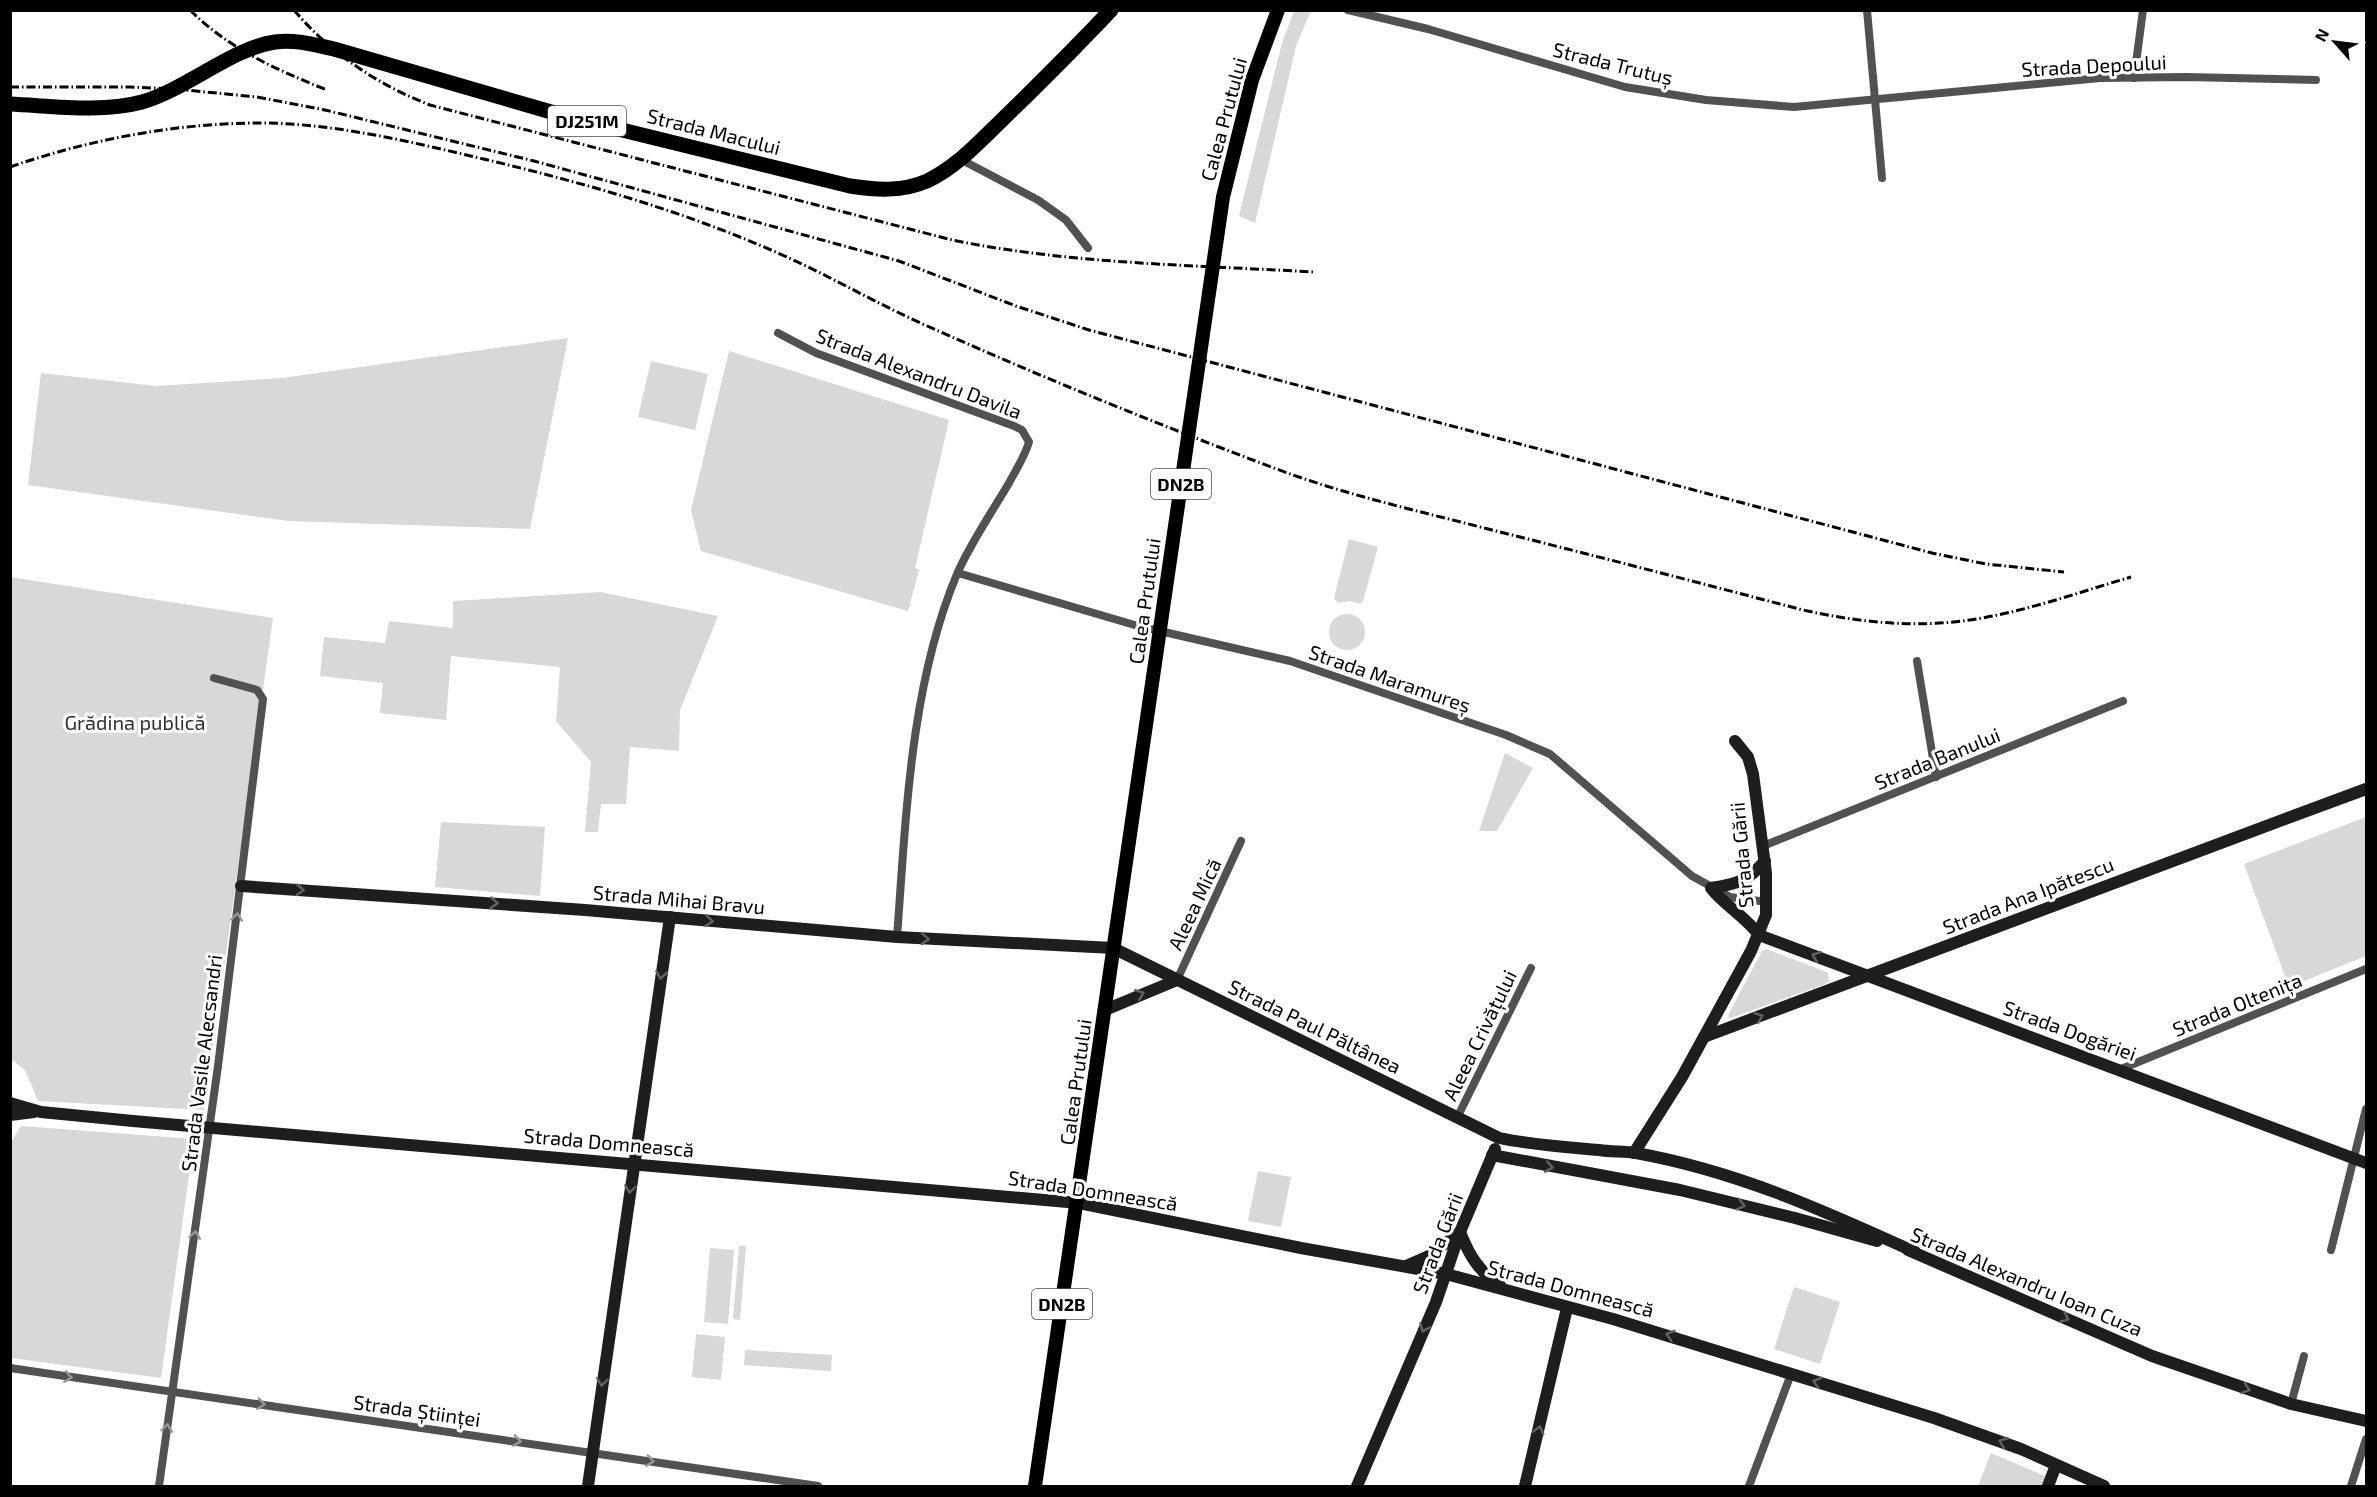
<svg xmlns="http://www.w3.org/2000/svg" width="2377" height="1497" font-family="'Exo 2',sans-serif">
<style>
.green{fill:#d8d8d8}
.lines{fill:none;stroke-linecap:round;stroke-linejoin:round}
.street{stroke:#515151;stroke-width:8}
.secondary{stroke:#1e1e1e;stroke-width:12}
.primary{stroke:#000;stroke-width:14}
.highway{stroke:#000;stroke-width:15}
.rail{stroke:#000;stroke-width:3;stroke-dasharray:9 3 1.5 3;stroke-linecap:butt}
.oneway{stroke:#626262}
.oneway2{stroke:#979797}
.labels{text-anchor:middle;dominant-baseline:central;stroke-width:6;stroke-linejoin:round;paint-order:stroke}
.shield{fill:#fff;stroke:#4c4c4c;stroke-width:1.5}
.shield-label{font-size:18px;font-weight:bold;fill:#000}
.street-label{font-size:20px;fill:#000;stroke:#fff}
.park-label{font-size:20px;fill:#2f2f2f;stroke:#fff}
</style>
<rect width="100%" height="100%" fill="#fff"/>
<g class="green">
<polygon points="1294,11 1311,11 1296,46 1255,223 1239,216 1282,43"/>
<polygon points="568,338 530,529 288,521 28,485 41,373 156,386 282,378"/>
<polygon points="729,351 949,420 915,568 919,570 908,611 701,551 691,510"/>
<polygon points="651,361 708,374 695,430 638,417"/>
<polygon points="1349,539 1378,547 1363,601 1360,604 1351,601 1338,603 1334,598"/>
<polygon points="10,577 273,618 204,1110 38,1101 25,1070 11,1059"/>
<polygon points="600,592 718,616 680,710 679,751 630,747 626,804 601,804 598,832 585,832 591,762 556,721 560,667 451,656 446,720 380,713 383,683 320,676 324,637 385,643 389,621 453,628 453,601"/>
<circle cx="1347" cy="632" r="18"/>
<polygon points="1505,753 1533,768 1497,831 1479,831"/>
<polygon points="2366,817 2366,956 2289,987 2244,864"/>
<polygon points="441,822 545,827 540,896 435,887"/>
<polygon points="1766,949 1824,971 1828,973 1829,981 1825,984 1731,1018 1728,1017 1729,1013 1762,951"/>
<polygon points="21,1126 194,1139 161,1378 11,1358 10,1144"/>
<polygon points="1258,1171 1291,1177 1281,1227 1248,1221"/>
<polygon points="739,1246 746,1246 740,1320 733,1319"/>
<polygon points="710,1248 734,1250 728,1324 704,1322"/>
<polygon points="1794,1287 1840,1302 1820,1364 1774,1349"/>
<polygon points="696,1334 725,1337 721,1380 692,1377"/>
<polygon points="745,1350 832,1355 831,1371 744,1365"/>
<polygon points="1991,1453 2045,1476 2042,1486 1978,1486"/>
</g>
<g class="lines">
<g class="street">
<polyline points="1348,10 1428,29 1625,87 1706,100 1794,107 2100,78 2186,77 2316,80"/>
<polyline points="1867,10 1882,178"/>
<polyline points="2134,78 2143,10"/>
<polyline points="960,159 1038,200 1066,220 1088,248"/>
<path d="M778 333 816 353 1014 426 1022 430 1029 442C1025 456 1016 470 1009 483 992 512 971 542 957 574 910 686 906 818 897 937"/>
<polyline points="958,573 1138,626 1290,661 1506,735 1550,754 1692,876 1730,897 1767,902"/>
<polyline points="1917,661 1936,777"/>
<polyline points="1763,846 2123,701"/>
<polyline points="1177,980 1241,841"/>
<polyline points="2121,1069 2366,969"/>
<polyline points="1457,1118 1531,968"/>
<polyline points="2331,1250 2366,1109"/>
<polyline points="10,1368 818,1486"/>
<polyline points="2291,1404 2304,1356"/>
<polyline points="159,1486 218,1066 263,699 257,690 214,678"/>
<polyline points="1749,1486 1791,1374"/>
<polyline points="2351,1486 2366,1439"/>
</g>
<g class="secondary">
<path d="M241 886 585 910 897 937 1113 948 1499 1138C1532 1145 1566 1147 1599 1150 1611 1152 1624 1151 1636 1153 1736 1171 1823 1210 1915 1252"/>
<polyline points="1759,935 2366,1163"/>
<path d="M1759 935C1745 916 1725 906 1711 888 1737 884 1748 881 1765 861"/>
<polyline points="1105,1010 1177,980"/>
<path d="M1704 1037C1926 956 2145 870 2366 789"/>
<polyline points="10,1103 41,1112 133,1121 1079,1203 1301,1248 1446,1274 1613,1319 1934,1418 2021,1449 2104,1486"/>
<polyline points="10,1115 34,1112"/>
<polyline points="1634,1153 1682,1077 1751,951 1766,915 1766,873 1753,774 1748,757 1735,741"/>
<polyline points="1492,1155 1680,1190 1795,1218 1877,1241"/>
<path d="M1460 1232C1469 1255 1479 1272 1500 1285"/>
<polyline points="1908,1250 2152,1356 2291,1404 2366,1421"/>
<polyline points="1406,1266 1429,1256 1459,1233"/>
<polyline points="588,1486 670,917"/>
<polyline points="1357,1486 1436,1302 1460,1232 1495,1149"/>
<polyline points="1525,1486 1567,1308"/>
<polyline points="2048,1486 2056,1465"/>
</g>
<polyline class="primary" points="1035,1486 1223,197 1252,80 1278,10"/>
<path class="highway" d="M10 104C53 106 101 113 142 102 187 89 232 48 275 42 295 39 315 45 334 49L565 116 850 186C876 190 902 192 927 181 957 167 981 140 1004 118 1041 82 1076 47 1111 10"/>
<g class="rail">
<path d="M190 10C229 49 277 70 327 90"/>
<path d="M294 10C330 53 378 85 430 105L952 240C1070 264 1193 265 1314 272"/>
<polyline points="10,87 130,87 175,89 257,97 325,110 534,161 899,261 1016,306 1089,330 1932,553 1986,564 2064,572"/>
<path d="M10 167C94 138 182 122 270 123 339 125 408 141 475 157 582 182 688 212 789 258 835 279 878 304 925 325 1039 376 1157 424 1274 468 1345 495 1419 511 1492 530 1596 556 1700 583 1803 610 1853 621 1903 627 1953 622 2014 616 2073 594 2131 577"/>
</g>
</g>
<defs><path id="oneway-chevron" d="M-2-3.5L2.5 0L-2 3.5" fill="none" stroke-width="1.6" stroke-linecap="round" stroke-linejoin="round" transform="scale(1.5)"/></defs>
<g class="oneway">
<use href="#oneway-chevron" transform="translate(300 890) rotate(4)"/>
<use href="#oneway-chevron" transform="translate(494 903) rotate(4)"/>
<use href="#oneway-chevron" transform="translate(709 921) rotate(6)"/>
<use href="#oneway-chevron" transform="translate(925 939) rotate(3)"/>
<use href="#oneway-chevron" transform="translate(1816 956) rotate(-159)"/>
<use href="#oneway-chevron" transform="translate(661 975) rotate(99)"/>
<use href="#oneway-chevron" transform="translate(1140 994) rotate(-22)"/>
<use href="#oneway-chevron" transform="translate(1759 1017) rotate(-20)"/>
<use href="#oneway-chevron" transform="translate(1549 1167) rotate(10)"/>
<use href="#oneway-chevron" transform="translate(630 1189) rotate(98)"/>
<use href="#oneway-chevron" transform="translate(1741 1205) rotate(14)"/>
<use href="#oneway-chevron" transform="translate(2065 1318) rotate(24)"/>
<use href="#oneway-chevron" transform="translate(1424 1328) rotate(114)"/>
<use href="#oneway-chevron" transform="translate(1670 1335) rotate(-163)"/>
<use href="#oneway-chevron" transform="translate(602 1382) rotate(98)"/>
<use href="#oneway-chevron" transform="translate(1817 1382) rotate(-163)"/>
<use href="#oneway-chevron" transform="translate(2246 1389) rotate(19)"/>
<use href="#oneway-chevron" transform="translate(1539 1430) rotate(-76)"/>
<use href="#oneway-chevron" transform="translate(2003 1442) rotate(-158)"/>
</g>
<g class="oneway2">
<use href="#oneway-chevron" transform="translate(237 917) rotate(-83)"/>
<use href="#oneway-chevron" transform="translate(195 1235) rotate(-82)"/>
<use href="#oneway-chevron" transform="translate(68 1377) rotate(8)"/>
<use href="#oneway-chevron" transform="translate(261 1404) rotate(8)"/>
<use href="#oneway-chevron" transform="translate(167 1428) rotate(-83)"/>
<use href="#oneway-chevron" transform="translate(517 1441) rotate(9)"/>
<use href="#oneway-chevron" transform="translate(650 1461) rotate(8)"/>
</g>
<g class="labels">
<g class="shield">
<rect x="548" y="106" width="78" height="30" rx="4.5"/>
<rect x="1151" y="469" width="60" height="30" rx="4.5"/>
<rect x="1032" y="1289" width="60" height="30" rx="4.5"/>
</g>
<g class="shield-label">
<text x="587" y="121">DJ251M</text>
<text x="1181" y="484">DN2B</text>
<text x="1062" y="1304">DN2B</text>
</g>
<g class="street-label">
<text transform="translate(1613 63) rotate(14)">Strada Trutuș</text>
<text transform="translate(2094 65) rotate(-3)">Strada Depoului</text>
<text transform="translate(1223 119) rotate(-75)">Calea Prutului</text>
<text transform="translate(714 131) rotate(14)">Strada Macului</text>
<text transform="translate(919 373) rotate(21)">Strada Alexandru Davila</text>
<text transform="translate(1144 601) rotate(-82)">Calea Prutului</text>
<text transform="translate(1390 678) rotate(19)">Strada Maramureș</text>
<text transform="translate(1937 758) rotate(-22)">Strada Banului</text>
<text transform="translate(1741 855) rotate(-95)">Strada Gării</text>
<text transform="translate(2028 895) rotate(-21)">Strada Ana Ipătescu</text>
<text transform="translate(679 899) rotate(5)">Strada Mihai Bravu</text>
<text transform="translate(1194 904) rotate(-65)">Aleea Mică</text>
<text transform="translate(2237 1004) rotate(-22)">Strada Oltenița</text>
<text transform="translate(1315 1026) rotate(26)">Strada Paul Păltânea</text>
<text transform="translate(2070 1030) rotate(20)">Strada Dogăriei</text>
<text transform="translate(1479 1035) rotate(-64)">Aleea Crivățului</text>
<text transform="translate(201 1063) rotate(-83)">Strada Vasile Alecsandri</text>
<text transform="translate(1075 1082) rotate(-82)">Calea Prutului</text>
<text transform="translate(609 1142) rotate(5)">Strada Domnească</text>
<text transform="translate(1093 1190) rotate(9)">Strada Domnească</text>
<text transform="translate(1437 1243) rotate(-69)">Strada Gării</text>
<text transform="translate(2027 1281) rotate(23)">Strada Alexandru Ioan Cuza</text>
<text transform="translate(1571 1288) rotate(15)">Strada Domnească</text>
<text transform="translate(417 1410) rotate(8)">Strada Științei</text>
</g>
<g class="park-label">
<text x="135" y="722">Grădina publică</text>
</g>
</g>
<rect width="2377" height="1497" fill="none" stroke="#000000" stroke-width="24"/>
<g transform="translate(2335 42) rotate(298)" stroke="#ffffff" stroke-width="4.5" paint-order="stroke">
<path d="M0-4.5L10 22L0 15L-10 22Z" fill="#000000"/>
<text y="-9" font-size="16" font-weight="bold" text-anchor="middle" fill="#000000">N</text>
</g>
</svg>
